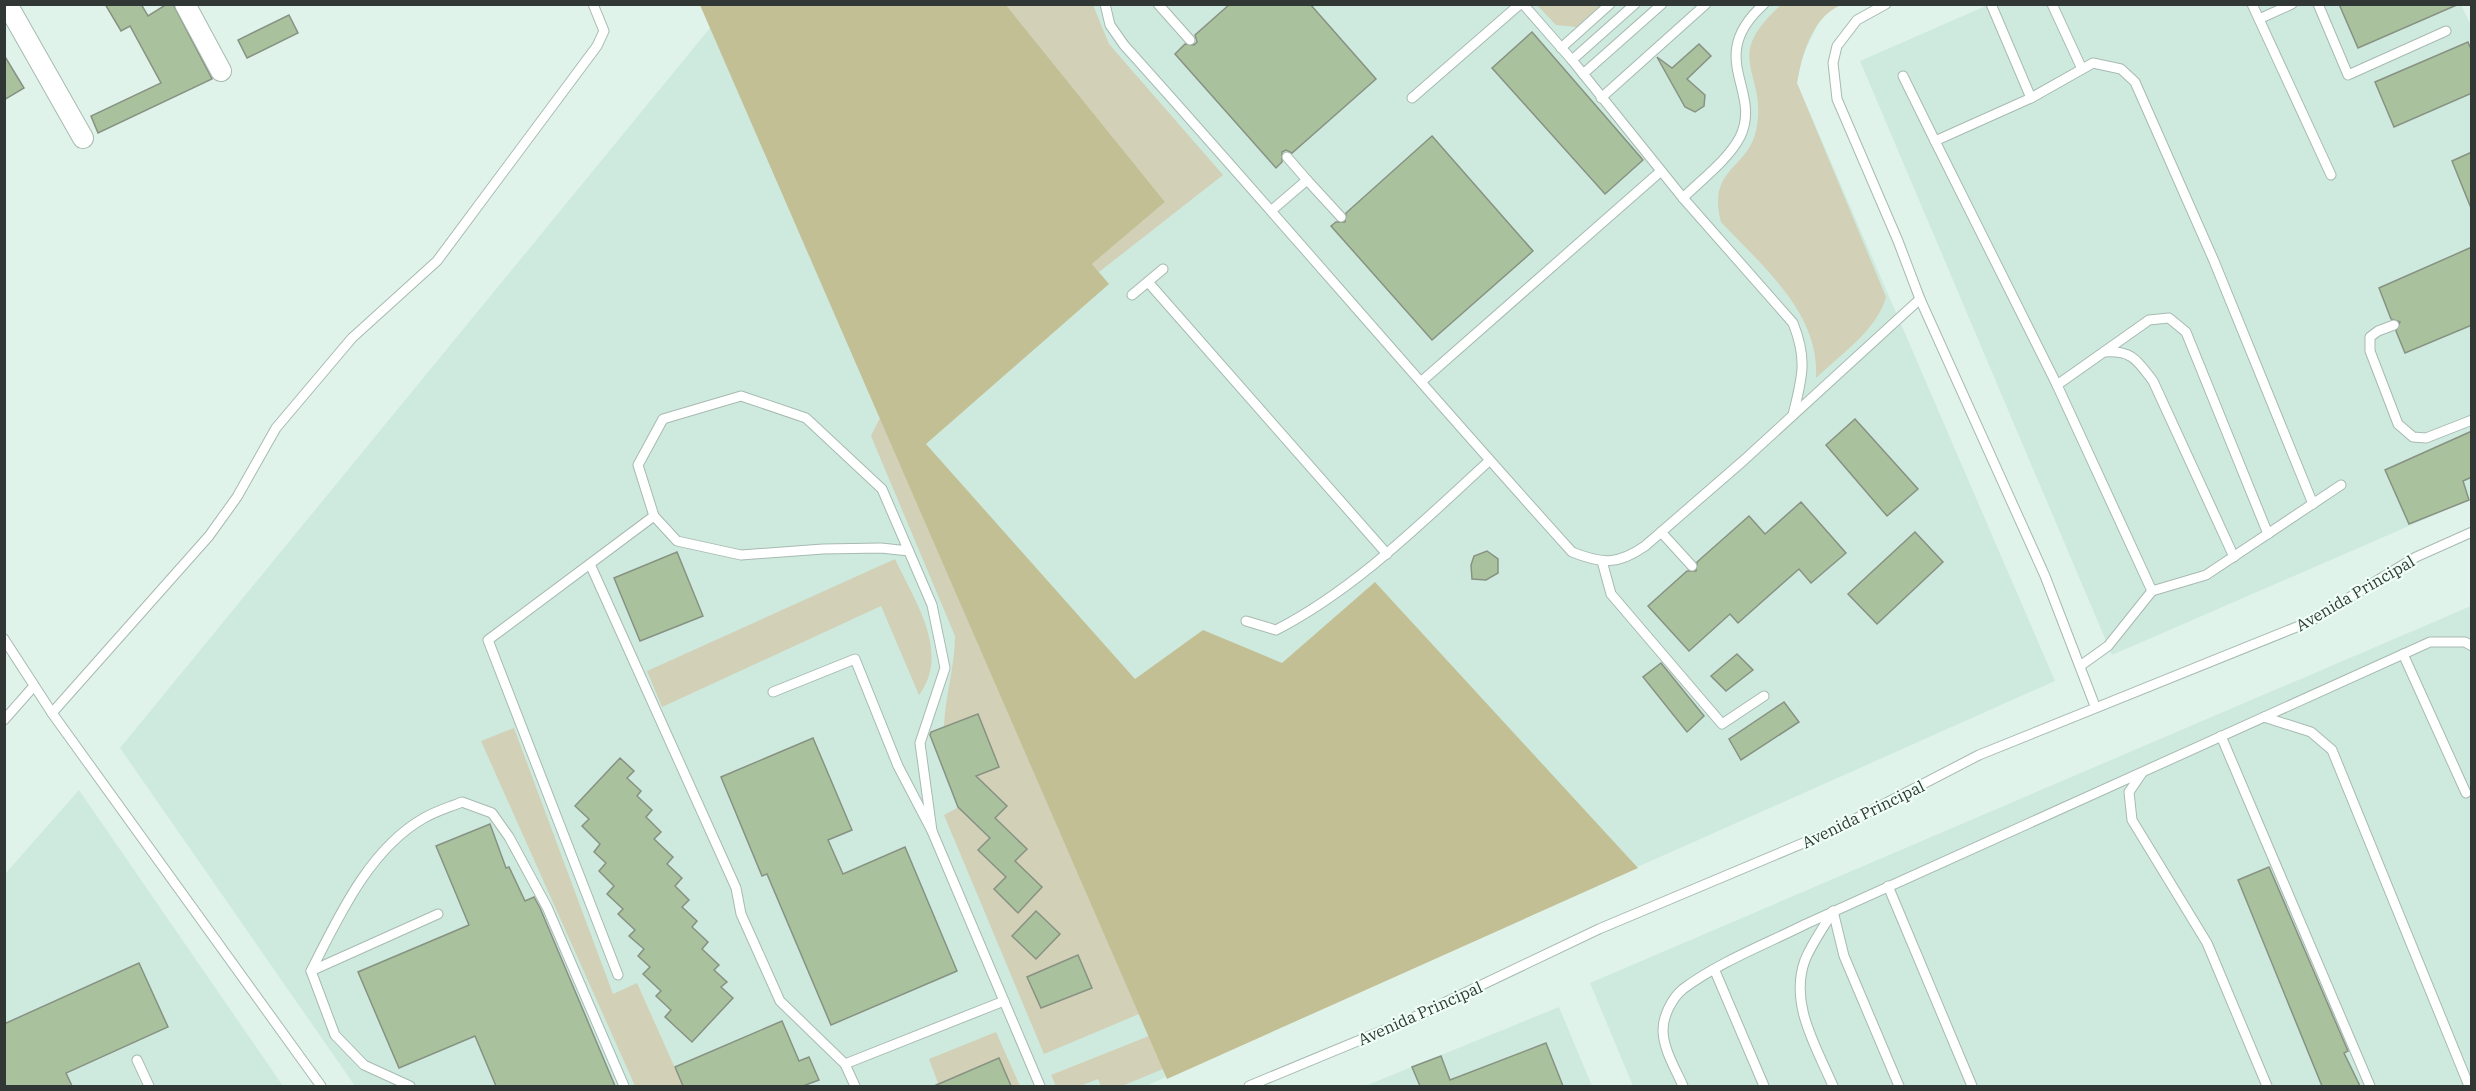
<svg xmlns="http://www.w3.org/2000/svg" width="2476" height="1091" font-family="'IBM Plex Serif',serif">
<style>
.built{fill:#ceeade}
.green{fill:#d2d0b7}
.forest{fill:#c3bf95}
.building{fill:#a9c29d;stroke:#889283;stroke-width:1.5}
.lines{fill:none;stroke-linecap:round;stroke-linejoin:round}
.lane-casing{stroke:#a7bab1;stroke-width:11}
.street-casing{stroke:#a7bab1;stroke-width:22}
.lane{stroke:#fff;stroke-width:9}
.street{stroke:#fff;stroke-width:20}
.labels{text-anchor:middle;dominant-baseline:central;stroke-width:4.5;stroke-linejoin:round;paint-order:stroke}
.street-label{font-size:16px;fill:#303734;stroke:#effff8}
</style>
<rect width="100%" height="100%" fill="#dff3ea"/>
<g class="built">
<polygon points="700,4 1841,5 1830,9 1818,24 1802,57 1797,83 2055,681 1146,1086 355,1086 120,748 710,28"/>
<polygon points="1988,5 2461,5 2472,27 2471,499 2112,655 1860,61"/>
<polygon points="2471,606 2471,1086 1633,1086 1590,983"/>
<polygon points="79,790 283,1086 5,1086 5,874"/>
<polygon points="1559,1007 1592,1086 1365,1086"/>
</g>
<g class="green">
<path d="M1782 4 1841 5C1812 17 1802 55 1797 83L1886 297C1877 330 1841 354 1816 378 1820 313 1762 266 1721 222 1707 168 1747 170 1756 131 1769 71 1719 60 1782 4Z"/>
<polygon points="1006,5 1093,5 1109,44 1223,175 1099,272 1092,264 1165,202"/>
<polygon points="1537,5 1601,5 1576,27 1556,25"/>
<path d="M880 418 1139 1014 1044 1054 944 815 959 807 929 733 944 727C945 696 955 667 955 636L871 436Z"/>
<path d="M895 559C914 600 951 652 919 695L881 606 662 707 647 671Z"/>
<polygon points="514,728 613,994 637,983 683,1086 635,1086 481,741"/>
<polygon points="996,1032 1020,1086 939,1086 929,1059"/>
<polygon points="1149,1036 1163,1069 1122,1086 1101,1086 1098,1079 1080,1086 1056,1086 1051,1075"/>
</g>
<polygon class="forest" points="700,5 1006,5 1165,202 1092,264 1109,284 926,444 1135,679 1203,630 1282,663 1375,582 1638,868 1167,1079"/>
<g class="building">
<polygon points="105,4 141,4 148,16 167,4 173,4 212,79 98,133 91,116 161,83 130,26 121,31"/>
<polygon points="1230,4 1310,4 1376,79 1292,153 1286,150 1282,152 1282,162 1276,168 1175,54 1185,44 1194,45 1197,42 1195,35"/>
<polygon points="2339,4 2459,4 2358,48"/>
<polygon points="289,15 298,33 247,58 238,40"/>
<polygon points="1532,32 1643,160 1605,194 1492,68"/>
<polygon points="2468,42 2472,52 2472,93 2394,127 2375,82"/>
<polygon points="1699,44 1711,56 1687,79 1705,95 1704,106 1695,112 1685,107 1657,57 1672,68"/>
<polygon points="4,55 24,88 4,100"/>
<polygon points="1432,136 1533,251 1432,340 1331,226 1336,222 1345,222 1346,213"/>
<polygon points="2472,152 2472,208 2471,208 2452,161"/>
<polygon points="2472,247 2472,325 2405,353 2396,331 2400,322 2391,319 2379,288"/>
<polygon points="1855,419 1918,489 1887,516 1826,445"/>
<polygon points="2472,431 2472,477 2463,481 2469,500 2409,524 2385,470"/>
<polygon points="1801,502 1846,553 1811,583 1799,569 1738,623 1730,614 1689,651 1648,606 1687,571 1696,571 1697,562 1749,516 1765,534"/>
<polygon points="1915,532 1943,562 1877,624 1848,594"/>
<polygon points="1487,551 1498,559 1498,573 1486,580 1472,579 1471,565 1474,556"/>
<polygon points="677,552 703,616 640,641 614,578"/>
<polygon points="1737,654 1753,670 1726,691 1711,676"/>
<polygon points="1661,663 1704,716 1687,732 1643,677"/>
<polygon points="1784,702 1799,722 1741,760 1729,739"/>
<polygon points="978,714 999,767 976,776 1007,806 995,818 1027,849 1015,861 1042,887 1018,913 994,889 1006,877 978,850 990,838 958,807 930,735 931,732"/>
<polygon points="813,738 852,830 828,840 843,874 905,847 957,971 831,1025 767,874 762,876 721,777"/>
<polygon points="620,758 634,771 627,778 641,791 637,796 652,810 646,817 661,832 654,839 673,857 667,864 682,878 675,886 689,900 682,907 697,921 692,927 708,942 702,949 719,965 714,970 727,982 721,987 733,998 692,1042 665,1017 671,1010 656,996 661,991 643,974 650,967 638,956 644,949 629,936 635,930 618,914 623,909 607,894 614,886 599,871 606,863 594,852 600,844 582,826 589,819 575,806"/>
<polygon points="490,824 506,868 509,867 525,901 534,897 540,908 615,1086 496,1086 475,1036 399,1068 358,972 469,925 436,846"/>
<polygon points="2269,867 2348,1051 2344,1053 2360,1086 2322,1086 2238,880"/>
<polygon points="1036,911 1060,934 1036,959 1012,936"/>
<polygon points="1078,955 1092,988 1041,1008 1027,977"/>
<polygon points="139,963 168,1027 66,1073 72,1086 4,1086 4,1024"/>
<polygon points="782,1021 799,1061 809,1057 819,1080 803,1086 683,1086 675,1067"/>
<polygon points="1546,1043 1563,1086 1420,1086 1412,1067 1441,1056 1450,1080"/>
<polygon points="999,1058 1011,1086 934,1086"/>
</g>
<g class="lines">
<defs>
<g id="lane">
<path d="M1105 4 1110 25 1124 45C1275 213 1421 385 1572 552 1602 564 1618 565 1645 546L1743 461 1920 299"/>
<polyline points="1158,4 1190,40"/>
<path d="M1523 4 1572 60 1683 198 1793 323C1808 361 1802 377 1793 415"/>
<polyline points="1886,4 1857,20 1837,46 1833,63 1837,99 1898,241 1920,299 2045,576 2095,706"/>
<polyline points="1991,4 2031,98"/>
<polyline points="2052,4 2082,69"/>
<polyline points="2252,4 2331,175"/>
<polyline points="2318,4 2348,75 2446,31"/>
<polyline points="2259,19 2292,4"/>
<polyline points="1561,48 1610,4"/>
<polyline points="1572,60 1635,4"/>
<polyline points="1583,74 1662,4"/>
<polyline points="1903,76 1935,141 2031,98 2093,63 2121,69 2135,82 2214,261 2313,504"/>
<polyline points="1412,98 1520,4"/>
<polyline points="1601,98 1706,4"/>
<polyline points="1935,141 2057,385 2152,591 2108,646 2080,666"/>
<polyline points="1307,180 1341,217"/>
<path d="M1683 198C1701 180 1728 160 1740 137 1763 90 1704 58 1764 4"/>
<polyline points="1272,210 1307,180 1287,157"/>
<polyline points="1148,282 1387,554"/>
<polyline points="1132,295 1163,269"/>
<polyline points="2394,325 2378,331 2370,337 2370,351 2398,424 2413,437 2426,438 2472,420"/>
<path d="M2104 352C2132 350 2137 360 2153 381L2234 557"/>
<polyline points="1422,381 1661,171"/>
<polyline points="2057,385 2149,320 2169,318 2186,332 2268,534"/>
<polyline points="1661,532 1692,566"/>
<polyline points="909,551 881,548 823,549 741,555 677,541 654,516 638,465 663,419 741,396 806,418 882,489 932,605 945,668 920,743 932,831"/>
<polyline points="1602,561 1611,594 1722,724 1764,696"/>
<polyline points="590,564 736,888 741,914 780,1001 845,1064 1004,1001"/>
<polyline points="2152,591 2206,575 2341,485"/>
<path d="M1246 621 1276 630C1357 588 1422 522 1489 461"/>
<polyline points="4,639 52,713 321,1086"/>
<polyline points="2403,654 2466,793"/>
<polyline points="773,692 855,659 898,766 932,831 1040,1086"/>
<polyline points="52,713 209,536 237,497 276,428 352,338 437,261 597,46 604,31 593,4"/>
<polyline points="2264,717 2311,732 2332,750 2469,1086"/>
<polyline points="4,720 34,686"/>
<polyline points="2221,736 2370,1086"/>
<polyline points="2142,773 2129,792 2132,820 2207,943 2267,1086"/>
<polyline points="1888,886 1972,1086"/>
<path d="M1833 911C1824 927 1812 943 1805 960 1789 1004 1816 1046 1833 1086"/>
<polyline points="1833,911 1844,956 1899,1086"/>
<polyline points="311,971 438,914"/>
<polyline points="1715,971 1764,1086"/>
<polyline points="618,975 488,640 654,516"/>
<polyline points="137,1060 149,1086"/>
<polyline points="845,1064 855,1086"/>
<path d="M410 1086 364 1065 335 1035 311 971C338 918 369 849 424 818 436 811 450 807 462 802L492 813 509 837 547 907 624 1086"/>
<polyline points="1249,1086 1406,1021 1599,929 1832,831 1979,755 2309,622 2416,557 2472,532"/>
<path d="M1683 1086C1676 1070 1663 1049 1663 1030 1663 1016 1672 998 1683 989 1719 962 1766 944 1806 924L2430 642H2465L2472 646"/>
</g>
<g id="street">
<polyline points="7,4 83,138"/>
<polyline points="185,4 221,71"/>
</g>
</defs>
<use href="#lane" class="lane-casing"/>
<use href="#street" class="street-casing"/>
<use href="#lane" class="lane"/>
<use href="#street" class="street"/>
</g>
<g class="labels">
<g class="street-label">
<text transform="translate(2355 593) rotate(-30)">Avenida Principal</text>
<text transform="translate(1863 814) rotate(-26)">Avenida Principal</text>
<text transform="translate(1420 1013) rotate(-24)">Avenida Principal</text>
</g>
</g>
<rect width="2476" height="1091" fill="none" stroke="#303734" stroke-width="12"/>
</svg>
